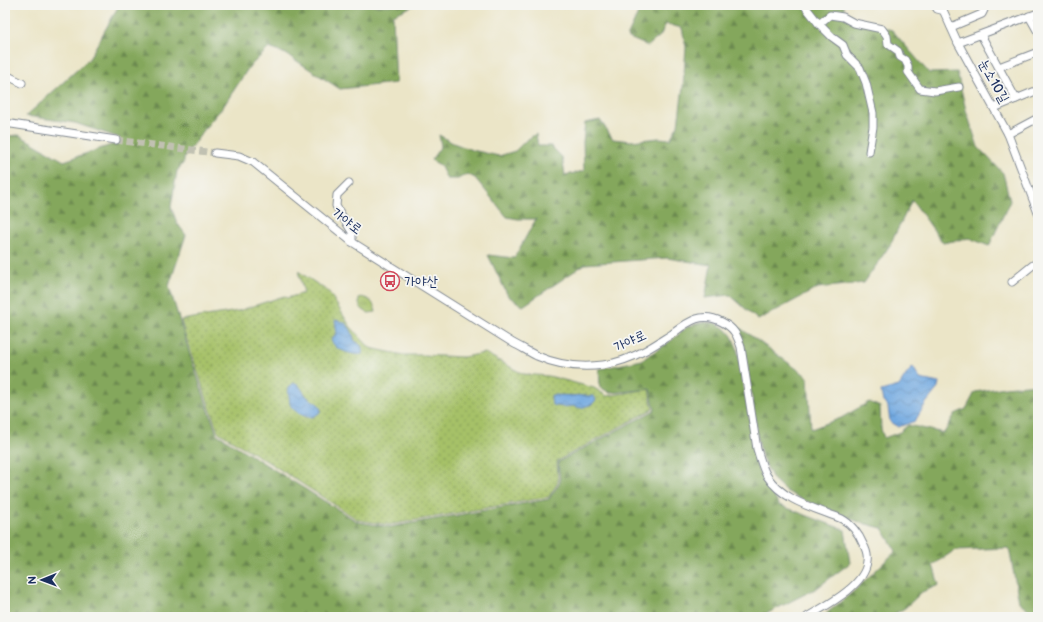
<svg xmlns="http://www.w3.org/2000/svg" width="1043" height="622" font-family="'Balsamiq Sans','Poor Story',sans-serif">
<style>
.grass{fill:url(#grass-dots);stroke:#607863}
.forest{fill:url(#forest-firs);stroke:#506b5d}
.park{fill:url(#park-tufts);stroke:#607863}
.water{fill:url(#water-waves);stroke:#466c9f}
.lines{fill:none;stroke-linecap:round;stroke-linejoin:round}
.minor-tunnel{stroke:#c1c1b2;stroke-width:7;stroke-dasharray:7 3.5;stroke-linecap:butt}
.minor-casing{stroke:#838a92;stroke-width:9}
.minor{stroke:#fff;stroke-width:7}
.labels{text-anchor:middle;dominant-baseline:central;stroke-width:3.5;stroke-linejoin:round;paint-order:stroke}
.street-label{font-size:14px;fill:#1b2f5e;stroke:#f6f6f2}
.poi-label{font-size:14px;fill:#1b2f5e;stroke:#f6f6f2;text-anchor:start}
</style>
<defs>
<pattern id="grass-dots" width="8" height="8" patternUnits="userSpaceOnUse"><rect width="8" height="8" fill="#a6c168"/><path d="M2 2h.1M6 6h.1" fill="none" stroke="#869d59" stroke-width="1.8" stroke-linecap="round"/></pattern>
<pattern id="forest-firs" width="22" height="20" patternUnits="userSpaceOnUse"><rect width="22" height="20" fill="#84a75c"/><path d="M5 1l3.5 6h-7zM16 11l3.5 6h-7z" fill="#6b884f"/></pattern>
<pattern id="park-tufts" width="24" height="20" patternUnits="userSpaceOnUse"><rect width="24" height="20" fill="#a6c168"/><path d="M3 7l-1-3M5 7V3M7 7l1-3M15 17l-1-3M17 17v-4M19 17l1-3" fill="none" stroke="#869d59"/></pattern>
<pattern id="water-waves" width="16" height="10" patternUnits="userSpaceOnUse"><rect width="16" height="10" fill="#72a9e0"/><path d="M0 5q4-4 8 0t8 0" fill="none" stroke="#5d8ab9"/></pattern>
</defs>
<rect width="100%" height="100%" fill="#f6f6f2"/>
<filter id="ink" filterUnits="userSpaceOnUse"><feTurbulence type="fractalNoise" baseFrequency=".025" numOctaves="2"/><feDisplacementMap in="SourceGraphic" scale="8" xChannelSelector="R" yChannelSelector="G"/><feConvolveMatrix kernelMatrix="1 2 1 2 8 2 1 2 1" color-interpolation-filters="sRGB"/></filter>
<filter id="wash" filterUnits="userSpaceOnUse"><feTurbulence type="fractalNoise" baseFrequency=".012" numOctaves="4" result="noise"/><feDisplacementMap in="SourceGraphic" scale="16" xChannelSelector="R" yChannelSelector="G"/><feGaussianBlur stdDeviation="0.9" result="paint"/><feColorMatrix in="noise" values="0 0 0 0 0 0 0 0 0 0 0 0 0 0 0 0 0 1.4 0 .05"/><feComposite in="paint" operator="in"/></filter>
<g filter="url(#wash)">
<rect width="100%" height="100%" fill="#ebe5c7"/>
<polygon class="grass" points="298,271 329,292 350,326 370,348 403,355 423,355 463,357 485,353 523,374 549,376 594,388 607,396 649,389 653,409 557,461 558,482 549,497 389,525 358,520 273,465 218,432 184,332 181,320 238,311 284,296 287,298 304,293"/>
<g class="forest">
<polygon points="119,5 415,5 393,15 396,83 340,89 286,54 269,48 249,67 223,107 210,122 184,157 184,162 177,171 171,207 177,223 186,235 169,286 191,358 217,434 358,522 390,527 549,499 560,482 558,462 655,410 650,389 610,393 600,387 599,369 642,360 672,340 687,327 703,322 715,323 726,329 732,336 737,348 758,470 779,505 845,530 850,563 817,588 760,617 5,617 5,136 19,135 64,161 114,144 120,138 75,123 26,116 89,59"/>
<polygon points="642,5 844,5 844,17 892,30 929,73 957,72 966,110 978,147 1003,173 1010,201 989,246 969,238 943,243 912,200 890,245 864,283 818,288 758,320 730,295 705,298 711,265 667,258 585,264 523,306 508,296 488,255 514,258 536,219 518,219 507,217 475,178 467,174 458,179 447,179 440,165 431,160 441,146 439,135 453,143 472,150 499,156 515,151 525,141 536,134 538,146 551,146 562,157 565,175 584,171 583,142 585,123 600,120 613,139 631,141 659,138 670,139 678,125 683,87 686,47 682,28 666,24 660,36 648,46 627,37"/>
<polygon points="736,325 808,377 811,429 841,418 869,402 880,407 881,429 884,438 900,432 908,425 944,433 955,414 966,409 975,392 1005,387 1038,384 1038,612 1032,612 1019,602 1009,548 955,550 933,565 939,585 922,592 905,608 889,617 822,617 854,591 896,551 882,528 862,523 801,499 786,491 773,479 762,457 758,439 745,349"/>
</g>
<path class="park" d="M360 297C370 298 374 303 376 312L369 313C361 310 358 306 359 298Z"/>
<g class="water">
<path d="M335 320C346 321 352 328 354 340 360 345 363 345 362 354 356 356 341 351 336 347 335 346 332 342 331 341L334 336 337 333Z"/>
<polygon points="913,367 920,379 939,383 938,388 926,403 915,421 898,427 890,422 888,407 883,402 881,391 899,386 906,375"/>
<path d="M294 383 298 384 306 396 319 405 321 411C318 414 314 417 310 417 304 417 294 411 291 406 289 403 290 400 289 396 288 390 288 387 294 383Z"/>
<polygon points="551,395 594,396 596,400 592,404 581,408 573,406 563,407 552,405"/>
</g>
</g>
<g filter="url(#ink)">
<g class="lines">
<polyline class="minor-tunnel" points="116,140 215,153"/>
<defs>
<g id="minor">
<polyline points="804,5 819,24 830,15 843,17 854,23 882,29 887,36 888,44 898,51 900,57 905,60 908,66 908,72 920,89 935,91 959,87"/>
<polyline points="935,5 937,9 941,10 943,10"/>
<polyline points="945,5 943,10 958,43 1008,134 1038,213"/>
<polyline points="1029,16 1038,32"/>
<polyline points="819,24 832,37 843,45 847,55 860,68 866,83 873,113 873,127 869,152"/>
<polyline points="951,27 982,14 984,10 982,5"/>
<polyline points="981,35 1016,99 1038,90"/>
<polyline points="958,43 1038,13"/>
<polyline points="999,67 1038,52"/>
<polyline points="5,76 10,77 22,83"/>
<polyline points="994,108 1016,99"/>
<polyline points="5,123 116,140"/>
<polyline points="1008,134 1038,118"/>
<path d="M215 153 239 156 253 162 352 242 513 343C521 347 529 352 537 356 558 365 581 368 603 365 618 363 633 357 646 350 655 345 664 339 672 334 688 322 701 311 722 322 734 328 737 335 741 347L757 449C760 458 762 468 767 476 783 501 815 508 842 519 851 524 859 534 863 544 866 549 868 556 867 562 865 586 825 606 807 617"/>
<polyline points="349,183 337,195 336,206 352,232 352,242"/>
<polyline points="1012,282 1033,265 1038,262"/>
</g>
</defs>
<use href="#minor" class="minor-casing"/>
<use href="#minor" class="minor"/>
</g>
</g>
<defs>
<symbol id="bus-ring" viewBox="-11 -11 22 22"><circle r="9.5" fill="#f6f6f2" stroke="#d1495b" stroke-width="1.5"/><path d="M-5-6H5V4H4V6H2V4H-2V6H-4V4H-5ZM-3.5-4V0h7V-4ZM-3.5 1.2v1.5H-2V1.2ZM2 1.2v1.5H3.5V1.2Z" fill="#d1495b"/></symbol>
</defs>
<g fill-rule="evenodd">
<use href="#bus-ring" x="379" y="270" width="22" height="22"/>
</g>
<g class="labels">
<g class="street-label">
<text transform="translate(994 81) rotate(61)">눈소10길</text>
<text transform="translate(347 221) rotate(37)">가야로</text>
<text transform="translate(630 341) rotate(-25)">가야로</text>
</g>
<g class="poi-label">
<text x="404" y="281">가야산</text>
</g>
</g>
<rect width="1043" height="622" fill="none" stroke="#f6f6f2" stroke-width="20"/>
<g transform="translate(42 580) rotate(269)" stroke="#f6f6f2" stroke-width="3" paint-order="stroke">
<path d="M0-3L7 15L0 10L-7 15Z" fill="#1b2f5e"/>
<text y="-6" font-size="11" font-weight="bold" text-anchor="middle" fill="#1b2f5e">N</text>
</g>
</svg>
